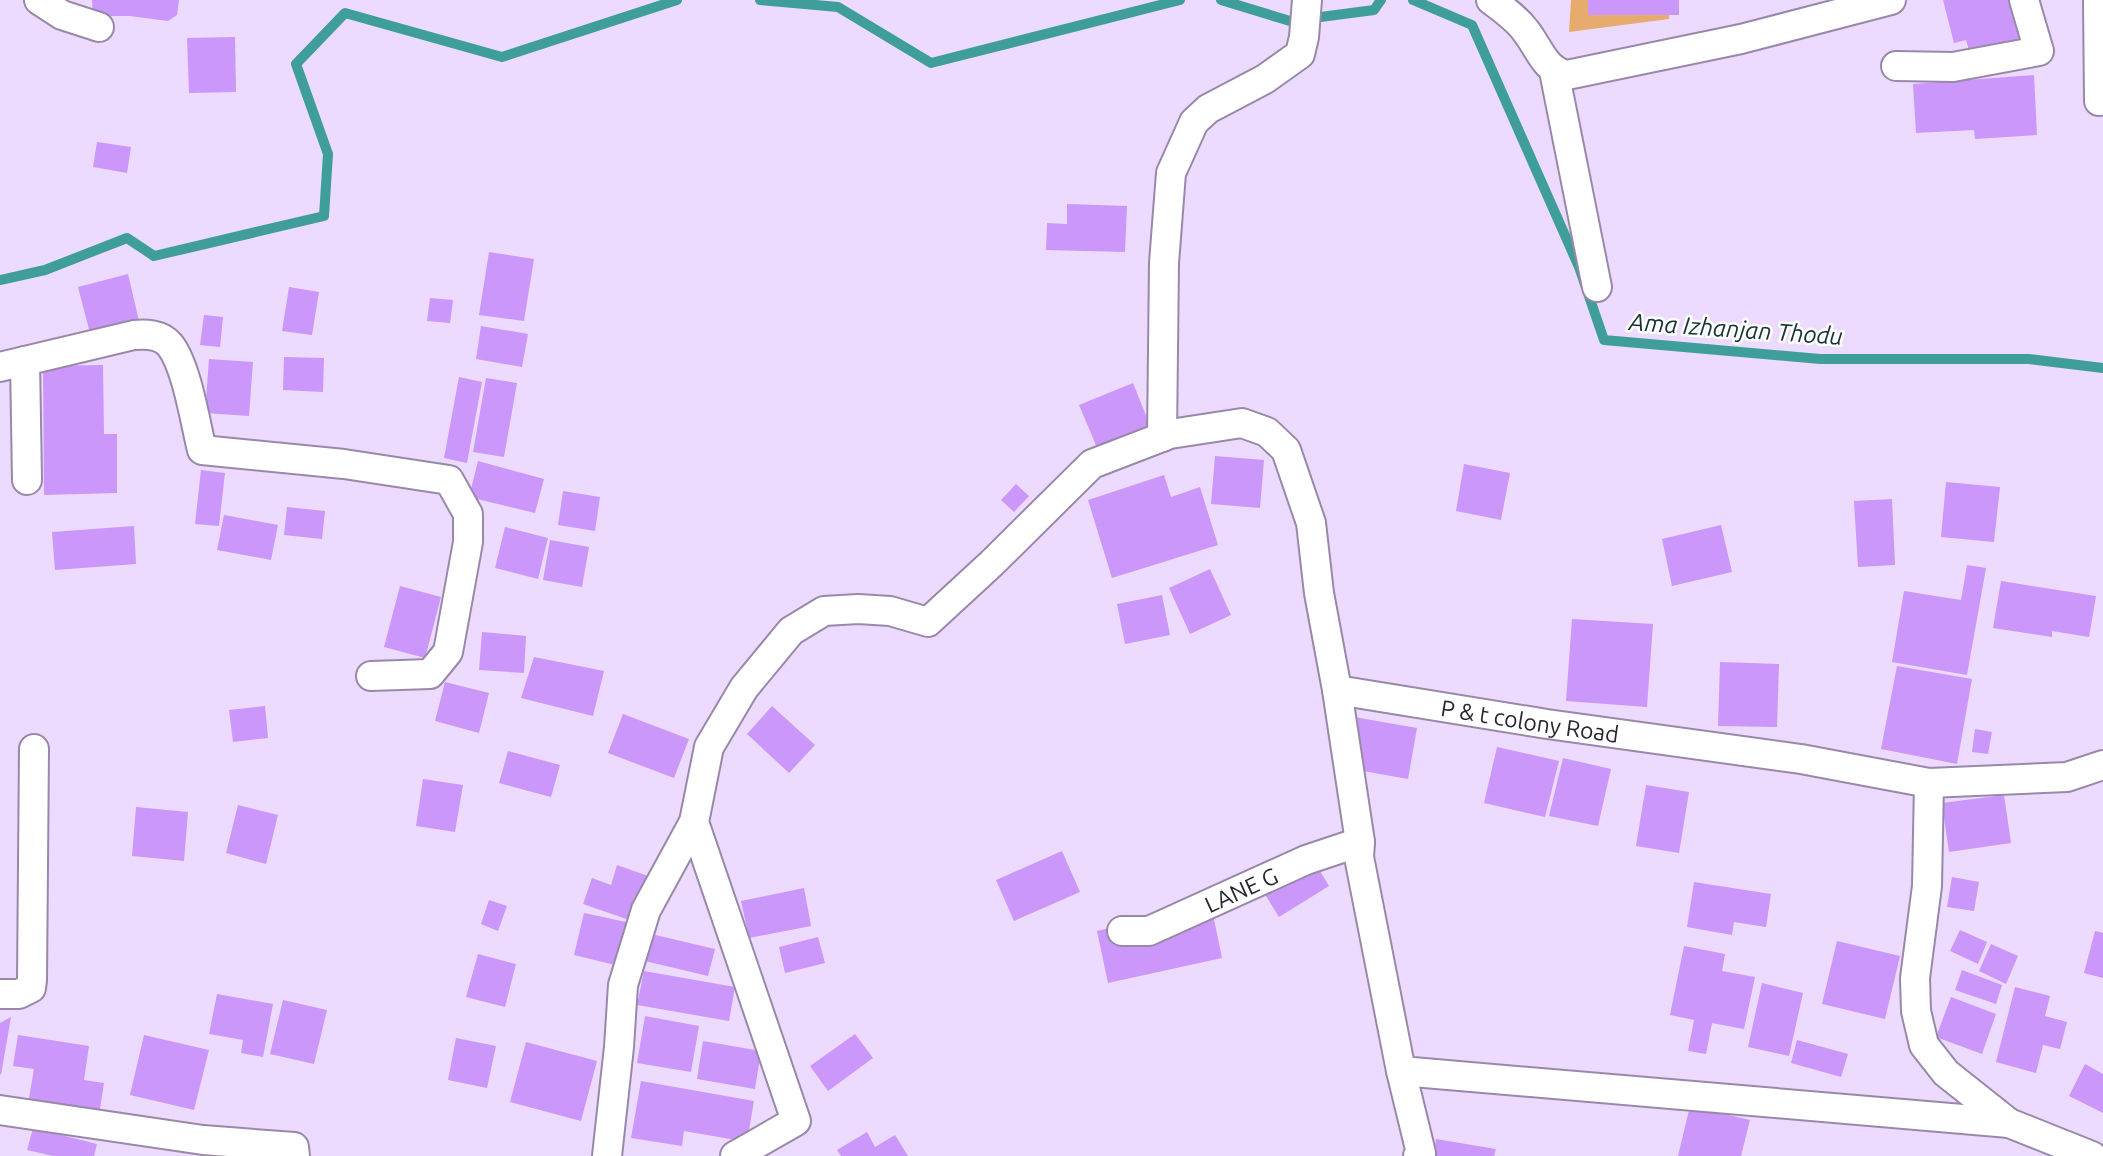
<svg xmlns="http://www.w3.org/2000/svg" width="2103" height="1156" font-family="Ubuntu,sans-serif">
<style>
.green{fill:#e6ac6e}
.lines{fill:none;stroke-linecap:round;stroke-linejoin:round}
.stream{stroke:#409e9a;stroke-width:10}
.building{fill:#cb97fa}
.street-casing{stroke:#9989a9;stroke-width:32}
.street{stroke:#fff;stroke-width:28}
.labels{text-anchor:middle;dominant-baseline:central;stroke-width:5;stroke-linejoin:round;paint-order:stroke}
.street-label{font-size:23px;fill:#2a2431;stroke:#fff}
.water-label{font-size:24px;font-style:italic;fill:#173431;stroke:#fff}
</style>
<rect width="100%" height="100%" fill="#ecdbff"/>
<polygon class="green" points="1571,0 1670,0 1669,19 1569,32"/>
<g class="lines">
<g class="stream">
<polyline points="760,0 838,7 931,63 1180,0"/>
<polyline points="1221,0 1290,21 1374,10 1381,0"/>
<polyline points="1413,0 1472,25 1579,267 1604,340 1820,359 2029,359 2103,368"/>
<polyline points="0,280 45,270 127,238 154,256 324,216 328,154 296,64 345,13 502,57 677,0"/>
</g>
</g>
<g class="building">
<polygon points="92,0 179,0 177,15 168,21 130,16 93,16"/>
<rect x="1588" y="0" width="91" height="15"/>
<polygon points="1943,0 2010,0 2021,45 1971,58 1966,40 1954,43"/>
<polygon points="235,37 236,92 189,93 187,38"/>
<polygon points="2034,75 2037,135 1975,139 1974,130 1916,133 1913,84"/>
<polygon points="97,142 131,147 127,173 93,167"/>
<polygon points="1067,204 1127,206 1125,252 1046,250 1047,223 1067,224"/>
<polygon points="489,252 534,259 524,321 479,315"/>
<polygon points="128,274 139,321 90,333 78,287"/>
<polygon points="289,287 319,292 312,335 282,331"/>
<polygon points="430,298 453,300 450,323 427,321"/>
<polygon points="204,315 223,317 220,347 200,345"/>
<polygon points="481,326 528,334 522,367 476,359"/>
<polygon points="284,357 324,358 323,392 283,390"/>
<polygon points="209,359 253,362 249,416 205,413"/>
<polygon points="103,365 104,434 117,434 117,493 44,495 43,366"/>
<polygon points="459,377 482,382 467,463 444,458"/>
<polygon points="486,378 517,383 504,457 473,452"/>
<polygon points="1133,383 1151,428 1098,450 1079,405"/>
<polygon points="1215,456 1264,460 1260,508 1211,504"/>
<polygon points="478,461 544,479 535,513 469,497"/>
<polygon points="1464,464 1510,473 1501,520 1456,511"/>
<polygon points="201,470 225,473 219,526 195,524"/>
<polygon points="1164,475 1171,497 1200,487 1218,545 1112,578 1088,500"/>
<polygon points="1946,482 2000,487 1994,542 1941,537"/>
<polygon points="1016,484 1029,496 1014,512 1001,500"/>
<polygon points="563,491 600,497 595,531 558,525"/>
<polygon points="1892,499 1895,565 1858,567 1854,501"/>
<polygon points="287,507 325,511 322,539 284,535"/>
<polygon points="224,515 278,525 271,560 217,550"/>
<polygon points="1721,525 1732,572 1672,586 1662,539"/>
<polygon points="134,526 136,564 55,570 52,532"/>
<polygon points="505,527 548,538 538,579 495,568"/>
<polygon points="550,540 589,547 582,587 543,580"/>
<polygon points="1967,565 1986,568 1967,675 1892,662 1904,591 1961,600"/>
<polygon points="1210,569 1231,615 1190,634 1169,588"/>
<polygon points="2001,581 2096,596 2089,637 2052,631 2052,637 1993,628"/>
<polygon points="400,586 441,597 425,658 384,647"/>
<polygon points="1162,595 1170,635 1125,644 1117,604"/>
<polygon points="1572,619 1653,624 1647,707 1566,701"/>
<polygon points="482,632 526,636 524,673 479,670"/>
<polygon points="534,657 604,671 593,716 521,698"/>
<polygon points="1720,662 1779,664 1777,727 1718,726"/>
<polygon points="1897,666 1972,679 1957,764 1881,749"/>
<polygon points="445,682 489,693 479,733 435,721"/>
<polygon points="265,706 268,738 233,742 229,710"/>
<polygon points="772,706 815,745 789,773 747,734"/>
<polygon points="623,714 689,739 674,778 608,753"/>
<polygon points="1354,717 1417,728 1408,779 1346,768"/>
<polygon points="1975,729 1992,732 1988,754 1972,752"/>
<polygon points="1497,747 1559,761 1545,817 1484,803"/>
<polygon points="508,751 560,765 551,797 499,783"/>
<polygon points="1563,758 1611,769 1598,826 1549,816"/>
<polygon points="423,779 463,785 455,832 416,826"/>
<polygon points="1646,785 1689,792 1679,853 1636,846"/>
<polygon points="2004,795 2011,843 1949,852 1942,803"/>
<polygon points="238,805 278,815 266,864 226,853"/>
<polygon points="136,807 188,812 184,861 132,856"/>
<polygon points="1305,846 1329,886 1279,917 1255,878"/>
<polygon points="1062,851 1080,892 1014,921 996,880"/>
<polygon points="617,865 648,876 632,921 583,904 592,878 611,885"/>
<polygon points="1952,877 1979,882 1974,911 1947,907"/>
<polygon points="1694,882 1771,894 1766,927 1734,922 1732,935 1687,927"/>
<polygon points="804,888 811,926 749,938 741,901"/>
<polygon points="489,900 507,906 498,931 481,924"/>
<polygon points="1211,905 1222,958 1108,983 1097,931"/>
<polygon points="584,913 626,922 615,965 574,955"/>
<polygon points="1960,930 1987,942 1978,964 1950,951"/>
<polygon points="2095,931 2103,933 2103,978 2084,973"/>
<polygon points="647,933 715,949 708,976 641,960"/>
<polygon points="818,937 825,963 785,973 779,947"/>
<polygon points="1837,941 1900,956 1885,1019 1822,1004"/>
<polygon points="1991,944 2018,956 2006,984 1979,971"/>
<polygon points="1684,946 1725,954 1722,971 1755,977 1744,1029 1712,1023 1706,1054 1688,1051 1694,1020 1670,1015"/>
<polygon points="478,954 516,964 505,1007 466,997"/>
<polygon points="1962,970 2002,985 1996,1004 1955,990"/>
<polygon points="644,971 735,987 729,1021 637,1005"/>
<polygon points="1762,983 1803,993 1789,1056 1748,1047"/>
<polygon points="2015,987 2050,996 2045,1016 2067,1022 2060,1049 2043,1045 2036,1073 1996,1062"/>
<polygon points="217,994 273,1004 263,1057 241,1053 243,1040 209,1034"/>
<polygon points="1951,997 1996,1014 1982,1054 1936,1037"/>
<polygon points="283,1000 327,1010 314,1064 270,1054"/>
<polygon points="645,1016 699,1026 691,1072 637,1063"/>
<polygon points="11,1017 1,1075 0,1074 0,1023"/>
<polygon points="855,1034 873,1058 828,1091 810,1066"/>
<polygon points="18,1035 89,1046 84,1080 104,1083 99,1115 28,1104 34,1069 13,1066"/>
<polygon points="144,1035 209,1050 194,1110 130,1095"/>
<polygon points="456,1038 496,1046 487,1088 448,1080"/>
<polygon points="1797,1040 1848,1054 1841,1077 1791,1063"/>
<polygon points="703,1041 761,1051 755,1089 697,1079"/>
<polygon points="526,1042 597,1061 581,1121 510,1102"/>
<polygon points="2085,1064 2103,1074 2103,1113 2069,1096"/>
<polygon points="641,1081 754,1101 747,1142 684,1131 682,1146 631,1138"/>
<polygon points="1690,1106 1750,1120 1741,1156 1678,1156"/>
<polygon points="33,1128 97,1144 94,1156 53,1156 27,1150"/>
<polygon points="867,1132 875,1147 895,1135 908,1156 841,1156 837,1150"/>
<polygon points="1436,1139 1496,1149 1494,1156 1434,1156"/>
</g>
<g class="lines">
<defs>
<g id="street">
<polyline points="39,0 62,15 99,27"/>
<path d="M1491 0C1503 9 1516 18 1525 30 1539 47 1544 70 1567 75L1741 39 1891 0"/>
<polyline points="2098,0 2099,101"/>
<polyline points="1896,66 1953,67 2039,51 2024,0"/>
<polyline points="1554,71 1597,287"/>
<polyline points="25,361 27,480"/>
<path d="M0 367 134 335C146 334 161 334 170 345 187 367 195 422 202 450L344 464 449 480 468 514V542L448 652 430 674 371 676"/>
<polyline points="1162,437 1164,263 1171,173 1194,122 1208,109 1265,79 1300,54 1304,37 1307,0"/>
<polyline points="1337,690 1360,842 1359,857 1401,1071 2009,1123"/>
<polyline points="1929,783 2067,777 2103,765"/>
<path id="s1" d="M1122 931H1149L1306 860 1360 842"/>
<polyline points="0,994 19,994 31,988 32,980 34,749"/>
<polyline points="1401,1071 1421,1153 1418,1156"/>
<polyline points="0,1110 203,1140 294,1147 295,1156"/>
<polyline points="607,1156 619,1047 623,985 646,910 694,822"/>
<path id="s2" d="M735 1156 796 1121 694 822 709 747 744 688 791 631 824 611 858 609 890 611 928 622 992 563 1092 464 1170 434 1242 423 1267 432 1286 450 1311 523 1319 593 1337 690 1547 724 1801 759 1929 783 1927 886 1915 978 1916 1011 1924 1045 1946 1073 2009 1123 2092 1156"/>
</g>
</defs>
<use href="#street" class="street-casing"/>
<use href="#street" class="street"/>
</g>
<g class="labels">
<g class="street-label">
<text stroke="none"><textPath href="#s2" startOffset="1628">P &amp; t colony Road</textPath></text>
<text stroke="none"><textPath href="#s1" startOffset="128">LANE G</textPath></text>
</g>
<g class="water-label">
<text transform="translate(1736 329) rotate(4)">Ama Izhanjan Thodu</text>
</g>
</g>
</svg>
